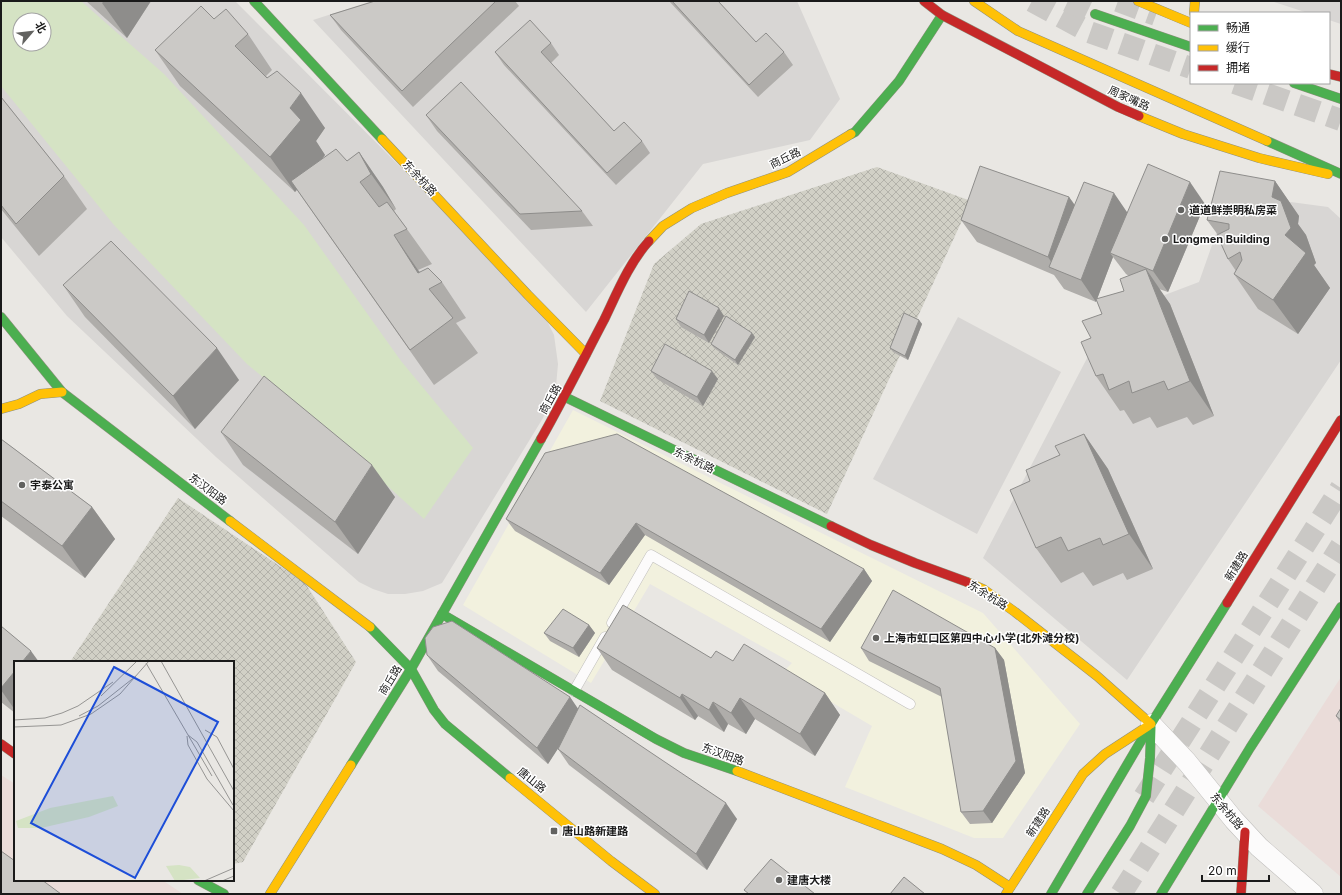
<svg xmlns="http://www.w3.org/2000/svg" width="1342" height="895" font-family="Inter,'Noto Sans SC',sans-serif">
<style>
.residential{fill:#d8d6d4;fill-rule:evenodd}
.commercial{fill:#eadcd9}
.education{fill:#f2f1de}
.construction{fill:url(#construction-cross-hatch)}
.grass{fill:#d5e3c4;fill-rule:evenodd}
.lines{fill:none;stroke-linecap:round;stroke-linejoin:round}
.secondary-tunnel{stroke:#cac8c5;stroke-width:22;stroke-dasharray:22 11;stroke-linecap:butt}
.highway-tunnel{stroke:#cac8c5;stroke-width:22;stroke-dasharray:22 11;stroke-linecap:butt}
.lane-casing{stroke:#c0bfbd;stroke-width:11}
.street-casing{stroke:#c0bfbd;stroke-width:21}
.fast-casing{stroke:#8f907e;stroke-width:10}
.slow-casing{stroke:#8f907e;stroke-width:10}
.jam-casing{stroke:#8f907e;stroke-width:10}
.lane{stroke:#fcfbfb;stroke-width:10}
.street{stroke:#fcfbfb;stroke-width:20}
.fast{stroke:#4caf50;stroke-width:9}
.slow{stroke:#ffc107;stroke-width:9}
.jam{stroke:#c62828;stroke-width:9}
.wall{fill:#afadaa;fill-rule:evenodd}
.shaded-wall{fill:#8e8d8b}
.building{fill:#cbc9c6;stroke:#8e8d8b}
.poi-dot{fill:#626260;stroke:#fff;stroke-width:1.5}
.labels{text-anchor:middle;dominant-baseline:central;stroke-width:3;stroke-linejoin:round;paint-order:stroke}
.street-label{font-size:11px;fill:#1a1a1a;stroke:#fff}
.poi-label{font-size:11px;font-weight:bold;fill:#1a1a1a;stroke:#fff;text-anchor:start}
.inset-road{fill:none;stroke:#969593;stroke-width:1}
.view{fill:#1d4ed8;fill-opacity:0.15;stroke:#1d4ed8;stroke-width:2}
.inset-edge{fill:none;stroke:#1a1a1a;stroke-width:2}
</style>
<defs>
<pattern id="construction-cross-hatch" width="8" height="8" patternUnits="userSpaceOnUse"><rect width="8" height="8" fill="#d1d0c6"/><path d="M0 0l8 8M0 8l8-8" fill="none" stroke="#b3b2aa"/></pattern>
</defs>
<rect width="100%" height="100%" fill="#e9e7e3"/>
<g class="residential">
<path d="M1 1H235L540 307 554 335 558 364 556 386 543 418 442 583 423 591 405 594H388L373 589 359 582 216 457 67 316 1 237ZM20 20H44V44H20Z"/>
<polygon points="372,1 797,1 840,99 810,140 703,164 586,312 313,20"/>
<polygon points="1271,1 1341,1 1341,24 1329,20 1329,13 1308,13"/>
<polygon points="1230,194 1328,207 1341,219 1341,360 1127,680 983,558 1109,316 1199,282"/>
<polygon points="958,317 1061,372 977,534 873,479"/>
</g>
<g class="commercial">
<polygon points="1341,677 1341,877 1258,806"/>
<polygon points="1,775 15,784 15,880 162,880 183,894 1,894"/>
</g>
<polygon class="education" points="573,410 983,613 1080,724 1003,838 974,838 845,787 872,726 782,673 792,663 650,584 591,683 463,605"/>
<g class="construction">
<polygon points="877,167 971,201 827,514 600,401 654,264 701,224"/>
<polygon points="178,498 305,583 356,662 243,862 233,864 233,662 70,662"/>
</g>
<path class="grass" d="M1 1H81L164 74 304 225 401 361 473 448 424 519 327 431 247 364 114 225 1 86ZM20 20H44V44H20Z"/>
<g class="lines">
<g class="secondary-tunnel">
<polyline points="1144,797 1341,488"/>
<polyline points="1121,894 1341,546"/>
</g>
<g class="highway-tunnel">
<polyline points="1032,1 1089,32 1191,68"/>
<polyline points="1068,1 1095,14"/>
<polyline points="1118,1 1156,15"/>
<polyline points="1235,83 1341,120"/>
</g>
<defs>
<g id="lane">
<polyline points="612,623 651,555 910,704"/>
<polyline points="574,691 605,637"/>
</g>
<polyline id="street" points="1151,724 1187,762 1234,820 1259,847 1313,894"/>
<g id="fast">
<polyline points="254,1 382,139"/>
<polyline points="1095,14 1191,47"/>
<polyline points="1294,83 1341,99"/>
<polyline points="851,134 855,132 899,81 942,15"/>
<polyline points="1267,141 1341,174"/>
<polyline points="1,317 62,392 230,521"/>
<polyline points="565,397 831,526"/>
<polyline points="442,614 656,739 684,753 737,771"/>
<polyline points="370,627 411,669 434,710 445,724 510,778"/>
<polyline points="351,765 411,669 541,439"/>
<polyline points="198,880 224,894"/>
<polyline points="1051,894 1151,724 1227,603"/>
<polyline points="1087,894 1130,826 1146,796 1150,758 1151,727"/>
<polyline points="1161,894 1250,748 1341,607"/>
</g>
<g id="slow">
<polyline points="974,1 1018,31 1267,141"/>
<polyline points="1138,1 1191,23"/>
<polyline points="1194,13 1195,1"/>
<polyline points="1139,116 1183,134 1259,158 1328,174"/>
<polyline points="382,139 528,295 586,354"/>
<polyline points="649,241 663,226 692,208 727,193 788,172 851,134"/>
<polyline points="1,409 19,404 40,394 62,392"/>
<polyline points="230,521 370,627"/>
<polyline points="967,582 983,589 1015,612 1097,676 1151,724"/>
<polyline points="737,771 942,849 976,865 1010,887"/>
<polyline points="510,778 611,861 655,894"/>
<polyline points="270,894 351,765"/>
<polyline points="1006,894 1083,774 1105,754 1148,726"/>
</g>
<g id="jam">
<polyline points="924,1 942,15 1118,107 1139,116"/>
<polyline points="1329,74 1341,77"/>
<path d="M541 439C563 400 583 360 604 320 617 293 629 263 649 241"/>
<polyline points="831,526 871,545 915,563 967,582"/>
<polyline points="1227,603 1341,420"/>
<polyline points="1,744 15,754"/>
<polyline points="1241,894 1245,832"/>
</g>
</defs>
<use href="#lane" class="lane-casing"/>
<use href="#street" class="street-casing"/>
<use href="#fast" class="fast-casing"/>
<use href="#slow" class="slow-casing"/>
<use href="#jam" class="jam-casing"/>
<use href="#lane" class="lane"/>
<use href="#street" class="street"/>
<use href="#fast" class="fast"/>
<use href="#slow" class="slow"/>
<use href="#jam" class="jam"/>
</g>
<g class="wall">
<polygon points="86,1 151,1 127,38"/>
<polygon points="375,1 515,1 519,6 413,107 341,30 330,15"/>
<polygon points="669,1 718,1 756,42 784,52 793,65 758,97"/>
<polygon points="214,19 248,34 272,70 266,76 325,128 316,141 325,155 323,158 347,161 359,152 383,187 396,209 394,211 432,264 418,270 420,272 442,282 466,318 456,323 478,353 434,385 297,190 295,192 180,86 155,50"/>
<polygon points="551,43 559,55 551,63 614,131 642,141 650,153 616,185 504,65 495,52"/>
<polygon points="1,97 64,176 87,209 39,256 1,209"/>
<polygon points="426,115 582,211 593,226 531,230 437,131"/>
<polygon points="1275,181 1299,216 1298,224 1306,235 1316,263 1314,265 1330,288 1298,334 1258,309 1234,274 1236,271 1228,259 1218,235 1207,220"/>
<path d="M1069 197 1075 205 1127 212 1205 204 1168 292 1159 289 1170 304 1214 416 1193 425 1187 417 1157 428 1150 417 1133 424 1124 410 1120 411 1096 376 1091 338 1102 314 1097 300 1096 302 1064 289 1054 275 977 242 961 220ZM1113 257 1126 274 1129 276 1124 291 1097 299Z"/>
<polygon points="63,285 239,380 195,429 85,317"/>
<polygon points="724,316 709,343 681,327 676,319"/>
<polygon points="919,320 922,324 908,360 893,352 890,348"/>
<polygon points="755,337 738,365 714,348 711,344"/>
<polygon points="651,371 718,379 703,406 657,379"/>
<polygon points="221,432 395,497 358,554 243,465"/>
<polygon points="1084,434 1108,469 1153,569 1127,580 1123,573 1093,586 1083,572 1061,583 1036,548 1030,481"/>
<polygon points="1,439 92,507 115,539 85,578 1,516"/>
<polygon points="545,453 864,569 872,581 830,642 645,535 609,585 515,531 506,519"/>
<polygon points="589,625 595,633 579,657 550,641 544,633"/>
<polygon points="1,626 15,662 15,713 1,702"/>
<polygon points="597,648 711,658 733,661 825,693 840,715 815,756 755,719 746,734 728,724 724,732 698,716 695,720 612,670"/>
<polygon points="861,648 995,648 1004,660 1025,773 992,823 970,824 961,812 942,697 869,661"/>
<polygon points="427,655 570,697 578,710 737,819 707,870 569,765 558,749 560,745 548,764 438,671"/>
<polygon points="1341,708 1341,724 1336,716"/>
</g>
<g class="shaded-wall">
<polygon points="104,1 151,1 127,38 102,3"/>
<polygon points="301,93 325,128 316,141 325,155 295,192 270,157 290,108"/>
<polygon points="359,152 383,187 396,209 371,174"/>
<polygon points="1275,181 1299,216 1298,224 1306,235 1316,263 1314,265 1330,288 1298,334 1273,300 1285,235 1272,197"/>
<polygon points="1190,182 1205,204 1168,292 1153,271"/>
<polygon points="1114,193 1129,215 1110,253 1113,257 1096,302 1081,280"/>
<polygon points="1069,197 1084,219 1057,271 1048,257"/>
<polygon points="394,235 418,270 430,288 418,273"/>
<polygon points="1146,269 1170,304 1214,416 1190,381"/>
<polygon points="719,308 724,316 709,343 704,335"/>
<polygon points="919,320 922,324 908,360 905,356"/>
<polygon points="752,333 755,337 738,365 735,360"/>
<polygon points="217,348 239,380 195,429 173,396"/>
<polygon points="712,371 718,379 703,406 697,397"/>
<polygon points="1084,434 1108,469 1153,569 1129,534"/>
<polygon points="372,465 395,497 358,554 335,522"/>
<polygon points="92,507 115,539 85,578 62,546"/>
<polygon points="636,523 645,535 609,585 600,573"/>
<polygon points="864,569 872,581 830,642 821,629"/>
<polygon points="589,625 595,633 579,657 573,648"/>
<polygon points="995,648 1004,660 1025,773 992,823 983,811"/>
<polygon points="31,651 39,662 22,662"/>
<polygon points="15,671 15,710 1,690 1,688"/>
<polygon points="825,693 840,715 815,756 800,734"/>
<polygon points="682,694 698,716 695,720 680,698"/>
<polygon points="570,697 581,713 548,764 537,748"/>
<polygon points="740,698 755,719 746,734 731,713"/>
<polygon points="713,702 728,724 724,732 709,710"/>
<polygon points="726,803 737,819 707,870 696,854"/>
</g>
<g class="building">
<polygon points="375,1 496,1 402,91 330,15"/>
<polygon points="672,1 718,1 756,42 766,33 784,52 749,85"/>
<polygon points="201,6 214,19 226,9 248,34 235,46 267,78 277,71 301,93 290,108 301,120 270,157 155,50"/>
<polygon points="530,20 551,43 541,52 614,131 624,122 642,141 607,173 495,52"/>
<polygon points="461,82 582,211 520,214 426,115"/>
<polygon points="1,97 64,176 16,224 1,205"/>
<polygon points="336,149 347,161 359,152 371,174 360,182 379,207 387,202 407,229 394,235 418,273 428,268 442,282 429,289 453,318 410,350 291,181"/>
<polygon points="1148,164 1190,182 1153,271 1110,253"/>
<polygon points="980,166 1069,197 1048,257 961,220"/>
<polygon points="1220,171 1275,181 1272,197 1281,201 1291,228 1285,235 1306,253 1273,300 1234,274 1242,260 1240,252 1228,259 1217,235 1229,229 1229,224 1207,220"/>
<polygon points="1084,182 1114,193 1081,280 1049,267"/>
<polygon points="111,241 217,348 173,396 63,285"/>
<polygon points="1146,269 1190,381 1168,390 1164,381 1132,393 1129,381 1109,390 1103,374 1096,376 1081,342 1091,338 1082,321 1102,314 1096,299 1124,291 1120,279"/>
<polygon points="689,291 719,308 704,335 676,319"/>
<polygon points="904,313 919,320 905,356 890,348"/>
<polygon points="726,316 752,333 735,360 711,344"/>
<polygon points="665,344 712,371 697,397 651,371"/>
<polygon points="264,376 372,465 335,522 221,432"/>
<polygon points="617,434 864,569 821,629 636,523 600,573 506,519 545,453"/>
<polygon points="1084,434 1129,534 1103,545 1100,538 1068,551 1061,537 1036,548 1010,490 1030,481 1026,470 1060,455 1055,446"/>
<polygon points="1,439 92,507 62,546 1,501"/>
<polygon points="893,590 995,648 1016,761 983,811 961,812 940,688 861,648"/>
<polygon points="623,605 711,658 716,651 733,661 744,644 825,693 800,734 740,698 731,713 713,702 709,710 682,694 680,698 597,648"/>
<polygon points="563,609 589,625 573,648 544,633"/>
<polygon points="452,621 570,697 537,748 427,655 425,638 433,627"/>
<polygon points="1,626 31,651 22,662 15,662 15,671 1,688"/>
<polygon points="580,705 726,803 696,854 558,749"/>
<polygon points="1341,708 1341,720 1336,716"/>
<polygon points="1,851 15,861 15,880 42,880 61,894 1,894"/>
<polygon points="771,859 815,894 749,894 744,890"/>
<polygon points="904,877 925,894 890,894"/>
</g>
<g class="poi-dot">
<circle cx="1181" cy="210" r="4"/>
<circle cx="1165" cy="239" r="4"/>
<circle cx="22" cy="485" r="4"/>
<circle cx="876" cy="638" r="4"/>
<rect x="550" y="827" width="8" height="8" rx="2"/>
<circle cx="779" cy="880" r="4"/>
</g>
<g class="labels">
<g class="street-label">
<text transform="translate(1129 98) rotate(24)">周家嘴路</text>
<text transform="translate(785 158) rotate(-26)">商丘路</text>
<text transform="translate(420 178) rotate(47)">东余杭路</text>
<text transform="translate(550 399) rotate(-61)">商丘路</text>
<text transform="translate(694 460) rotate(26)">东余杭路</text>
<text transform="translate(208 489) rotate(37)">东汉阳路</text>
<text transform="translate(1236 566) rotate(-58)">新建路</text>
<text transform="translate(988 595) rotate(32)">东余杭路</text>
<text transform="translate(390 680) rotate(-58)">商丘路</text>
<text transform="translate(723 754) rotate(20)">东汉阳路</text>
<text transform="translate(532 780) rotate(39)">唐山路</text>
<text transform="translate(1227 811) rotate(50)">东余杭路</text>
<text transform="translate(1038 822) rotate(-57)">新建路</text>
</g>
<g class="poi-label">
<text x="1189" y="210">道道鲜崇明私房菜</text>
<text x="1173" y="239">Longmen Building</text>
<text x="30" y="485">宇泰公寓</text>
<text x="884" y="638">上海市虹口区第四中心小学(北外滩分校)</text>
<text x="562" y="831">唐山路新建路</text>
<text x="787" y="880">建唐大楼</text>
</g>
</g>
<g transform="translate(14 661)">
<rect width="220" height="220" fill="#e9e7e3"/>
<path d="M99 135 104 145 75 156 27 167H4L2 160 36 147ZM165 204 176 206 186 217 161 220 152 205Z" fill="#d5e3c4"/>
<path class="inset-road" d="M147 0 220 130M132 2 198 115M87 35 123 0M65 55 84 45 122 15M0 59 31 57 48 52 64 45 99 21M0 66 47 64 77 53 106 33 135 0M191 69 203 76 220 108M174 74 183 81 219 144M173 75 174 84 193 118 220 150M190 220 220 207M208 220 220 215"/>
<path class="view" d="M100 6 204 61 121 217 17 162Z"/>
<rect width="220" height="220" class="inset-edge"/>
</g>
<rect width="1342" height="895" fill="none" stroke="#1a1a1a" stroke-width="4"/>
<rect x="1190" y="12" width="140" height="72" fill="#ffffff" stroke="#a3a3a3"/>
<rect x="1198" y="25" width="20" height="6" fill="#4caf50" stroke="#a3a3a3"/>
<text x="1226" y="32" font-size="12" fill="#1a1a1a">畅通</text>
<rect x="1198" y="45" width="20" height="6" fill="#ffc107" stroke="#a3a3a3"/>
<text x="1226" y="52" font-size="12" fill="#1a1a1a">缓行</text>
<rect x="1198" y="65" width="20" height="6" fill="#c62828" stroke="#a3a3a3"/>
<text x="1226" y="72" font-size="12" fill="#1a1a1a">拥堵</text>
<g transform="translate(32 32) rotate(62)"><circle r="19" fill="#ffffff" stroke="#a3a3a3"/>
<path d="M0-3L7 15L0 10L-7 15Z" fill="#626260"/>
<text y="-6" font-size="11" font-weight="bold" text-anchor="middle" fill="#1a1a1a">北</text>
</g>
<path d="M1202 875v6h67v-6" fill="none" stroke="#1a1a1a" stroke-width="2"/>
<text x="1208" y="875" font-size="12" fill="#1a1a1a" stroke="#ffffff" stroke-width="3" paint-order="stroke">20 m</text>
</svg>
